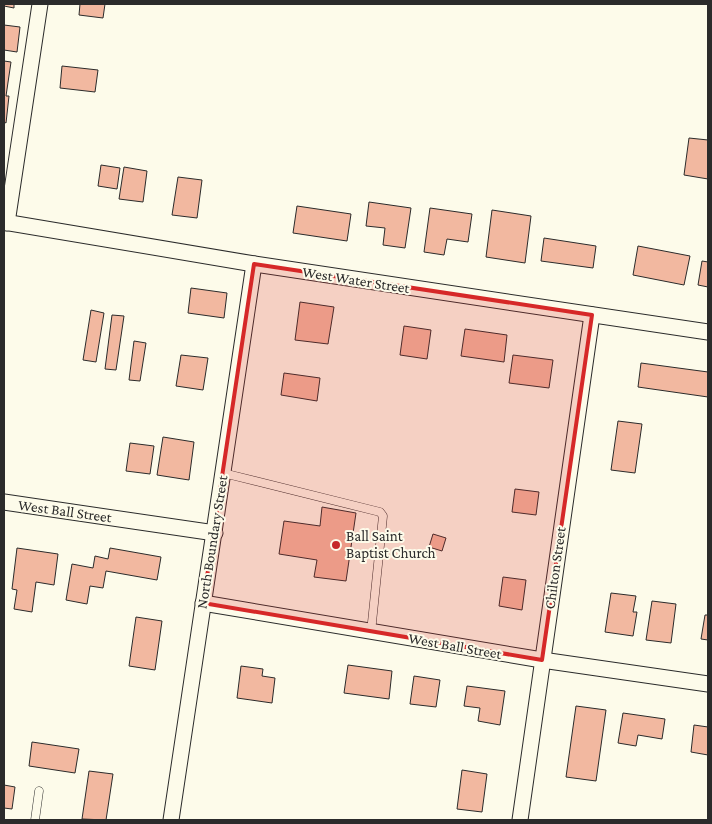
<svg xmlns="http://www.w3.org/2000/svg" width="712" height="824" font-family="'Crimson Pro',serif">
<style>
.building{fill:#f2b8a0;stroke:#2b2b2b}
.lines{fill:none;stroke-linecap:round;stroke-linejoin:round}
.service-casing{stroke:#2b2b2b;stroke-width:9}
.minor-casing{stroke:#2b2b2b;stroke-width:17}
.service{stroke:#fdfbea;stroke-width:8}
.minor{stroke:#fdfbea;stroke-width:15}
.marked{fill:#d62828;fill-opacity:0.2;stroke:#d62828;stroke-width:4;stroke-linejoin:round}
.poi-dot{fill:#c62828;stroke:#fdfbea;stroke-width:2}
.labels{text-anchor:middle;dominant-baseline:central;stroke-width:4;stroke-linejoin:round;paint-order:stroke}
.street-label{font-size:15px;fill:#2b2b2b;stroke:#fdfbea}
.poi-label{font-size:15px;fill:#2b2b2b;stroke:#fdfbea;text-anchor:start}
</style>
<rect width="100%" height="100%" fill="#fdfbea"/>
<g class="building">
<polygon points="4,4 14,4 14,8 4,6"/>
<polygon points="80,4 105,4 103,18 79,15"/>
<polygon points="4,25 20,27 17,52 4,50"/>
<polygon points="4,61 11,62 6,96 9,96 6,123 4,122"/>
<polygon points="62,66 98,70 95,92 60,88"/>
<polygon points="689,138 708,140 708,179 684,175"/>
<polygon points="101,165 120,168 117,189 98,186"/>
<polygon points="124,167 147,171 143,202 119,199"/>
<polygon points="178,177 202,180 197,218 172,215"/>
<polygon points="369,202 411,208 405,248 383,245 385,228 366,226"/>
<polygon points="297,206 351,214 347,241 293,233"/>
<polygon points="430,208 472,214 468,242 447,239 444,255 424,252"/>
<polygon points="492,210 531,216 525,263 486,257"/>
<polygon points="544,238 596,246 593,268 541,261"/>
<polygon points="638,246 690,256 684,285 633,275"/>
<polygon points="702,261 708,262 708,287 698,285"/>
<polygon points="191,288 227,293 224,318 188,313"/>
<polygon points="300,302 334,307 328,344 295,340"/>
<polygon points="91,310 104,313 96,362 83,360"/>
<polygon points="112,315 124,316 116,370 105,369"/>
<polygon points="404,326 431,330 427,359 400,355"/>
<polygon points="465,329 507,335 504,362 461,356"/>
<polygon points="134,341 146,343 140,381 129,380"/>
<polygon points="181,355 208,358 203,390 176,386"/>
<polygon points="513,355 553,360 549,388 509,383"/>
<polygon points="641,363 708,372 708,397 638,387"/>
<polygon points="284,373 320,378 317,401 281,395"/>
<polygon points="618,421 642,424 635,473 611,470"/>
<polygon points="163,437 194,442 189,480 157,475"/>
<polygon points="130,443 154,446 150,474 126,471"/>
<polygon points="515,489 539,492 536,515 512,512"/>
<polygon points="322,507 356,513 346,581 314,577 317,560 279,554 284,521 320,526"/>
<polygon points="433,534 446,538 442,551 429,547"/>
<polygon points="17,548 58,554 54,585 36,582 32,612 14,609 17,590 12,589"/>
<polygon points="110,548 161,557 157,580 106,571 103,588 90,586 87,604 66,600 72,564 93,568 95,556 108,559"/>
<polygon points="503,577 526,580 522,610 499,606"/>
<polygon points="611,593 636,596 633,612 637,612 633,636 605,632"/>
<polygon points="652,601 676,604 671,643 646,640"/>
<polygon points="705,615 708,615 708,640 701,639"/>
<polygon points="136,617 162,621 155,670 129,666"/>
<polygon points="348,665 392,671 389,699 344,693"/>
<polygon points="241,666 263,669 262,676 275,678 272,703 237,698"/>
<polygon points="414,676 440,680 436,707 410,704"/>
<polygon points="467,686 505,691 500,725 478,721 480,708 464,706"/>
<polygon points="576,706 606,710 596,781 566,777"/>
<polygon points="623,713 665,719 662,739 638,735 636,746 618,743"/>
<polygon points="694,725 708,727 708,755 691,752"/>
<polygon points="32,742 79,749 75,773 29,766"/>
<polygon points="462,770 487,774 482,812 457,809"/>
<polygon points="89,771 113,774 106,820 82,819"/>
<polygon points="4,785 15,787 12,809 4,808"/>
</g>
<g class="lines">
<defs>
<g id="service">
<polyline points="223,473 380,512 383,516 371,632"/>
<polyline points="35,820 39,791"/>
</g>
<g id="minor">
<polyline points="4,222 254,264 708,332"/>
<polyline points="7,223 40,4"/>
<polyline points="4,502 215,533"/>
<polyline points="203,603 542,660 708,684"/>
<polyline points="171,820 254,264"/>
<polyline points="520,820 592,315"/>
</g>
</defs>
<use href="#service" class="service-casing"/>
<use href="#minor" class="minor-casing"/>
<use href="#service" class="service"/>
<use href="#minor" class="minor"/>
</g>
<path class="marked" d="M254 264 592 315 542 660 203 603Z"/>
<circle class="poi-dot" cx="336" cy="545" r="5"/>
<g class="labels">
<g class="street-label">
<text transform="translate(356 280) rotate(9)">West Water Street</text>
<text transform="translate(65 511) rotate(8)">West Ball Street</text>
<text transform="translate(212 542) rotate(-81)">North Boundary Street</text>
<text transform="translate(555 568) rotate(-82)">Chilton Street</text>
<text transform="translate(455 646) rotate(10)">West Ball Street</text>
</g>
<g class="poi-label">
<text x="346" y="536">Ball Saint<tspan x="346" dy="17">Baptist Church</tspan></text>
</g>
</g>
<rect width="712" height="824" fill="none" stroke="#2b2b2b" stroke-width="10"/>
</svg>
